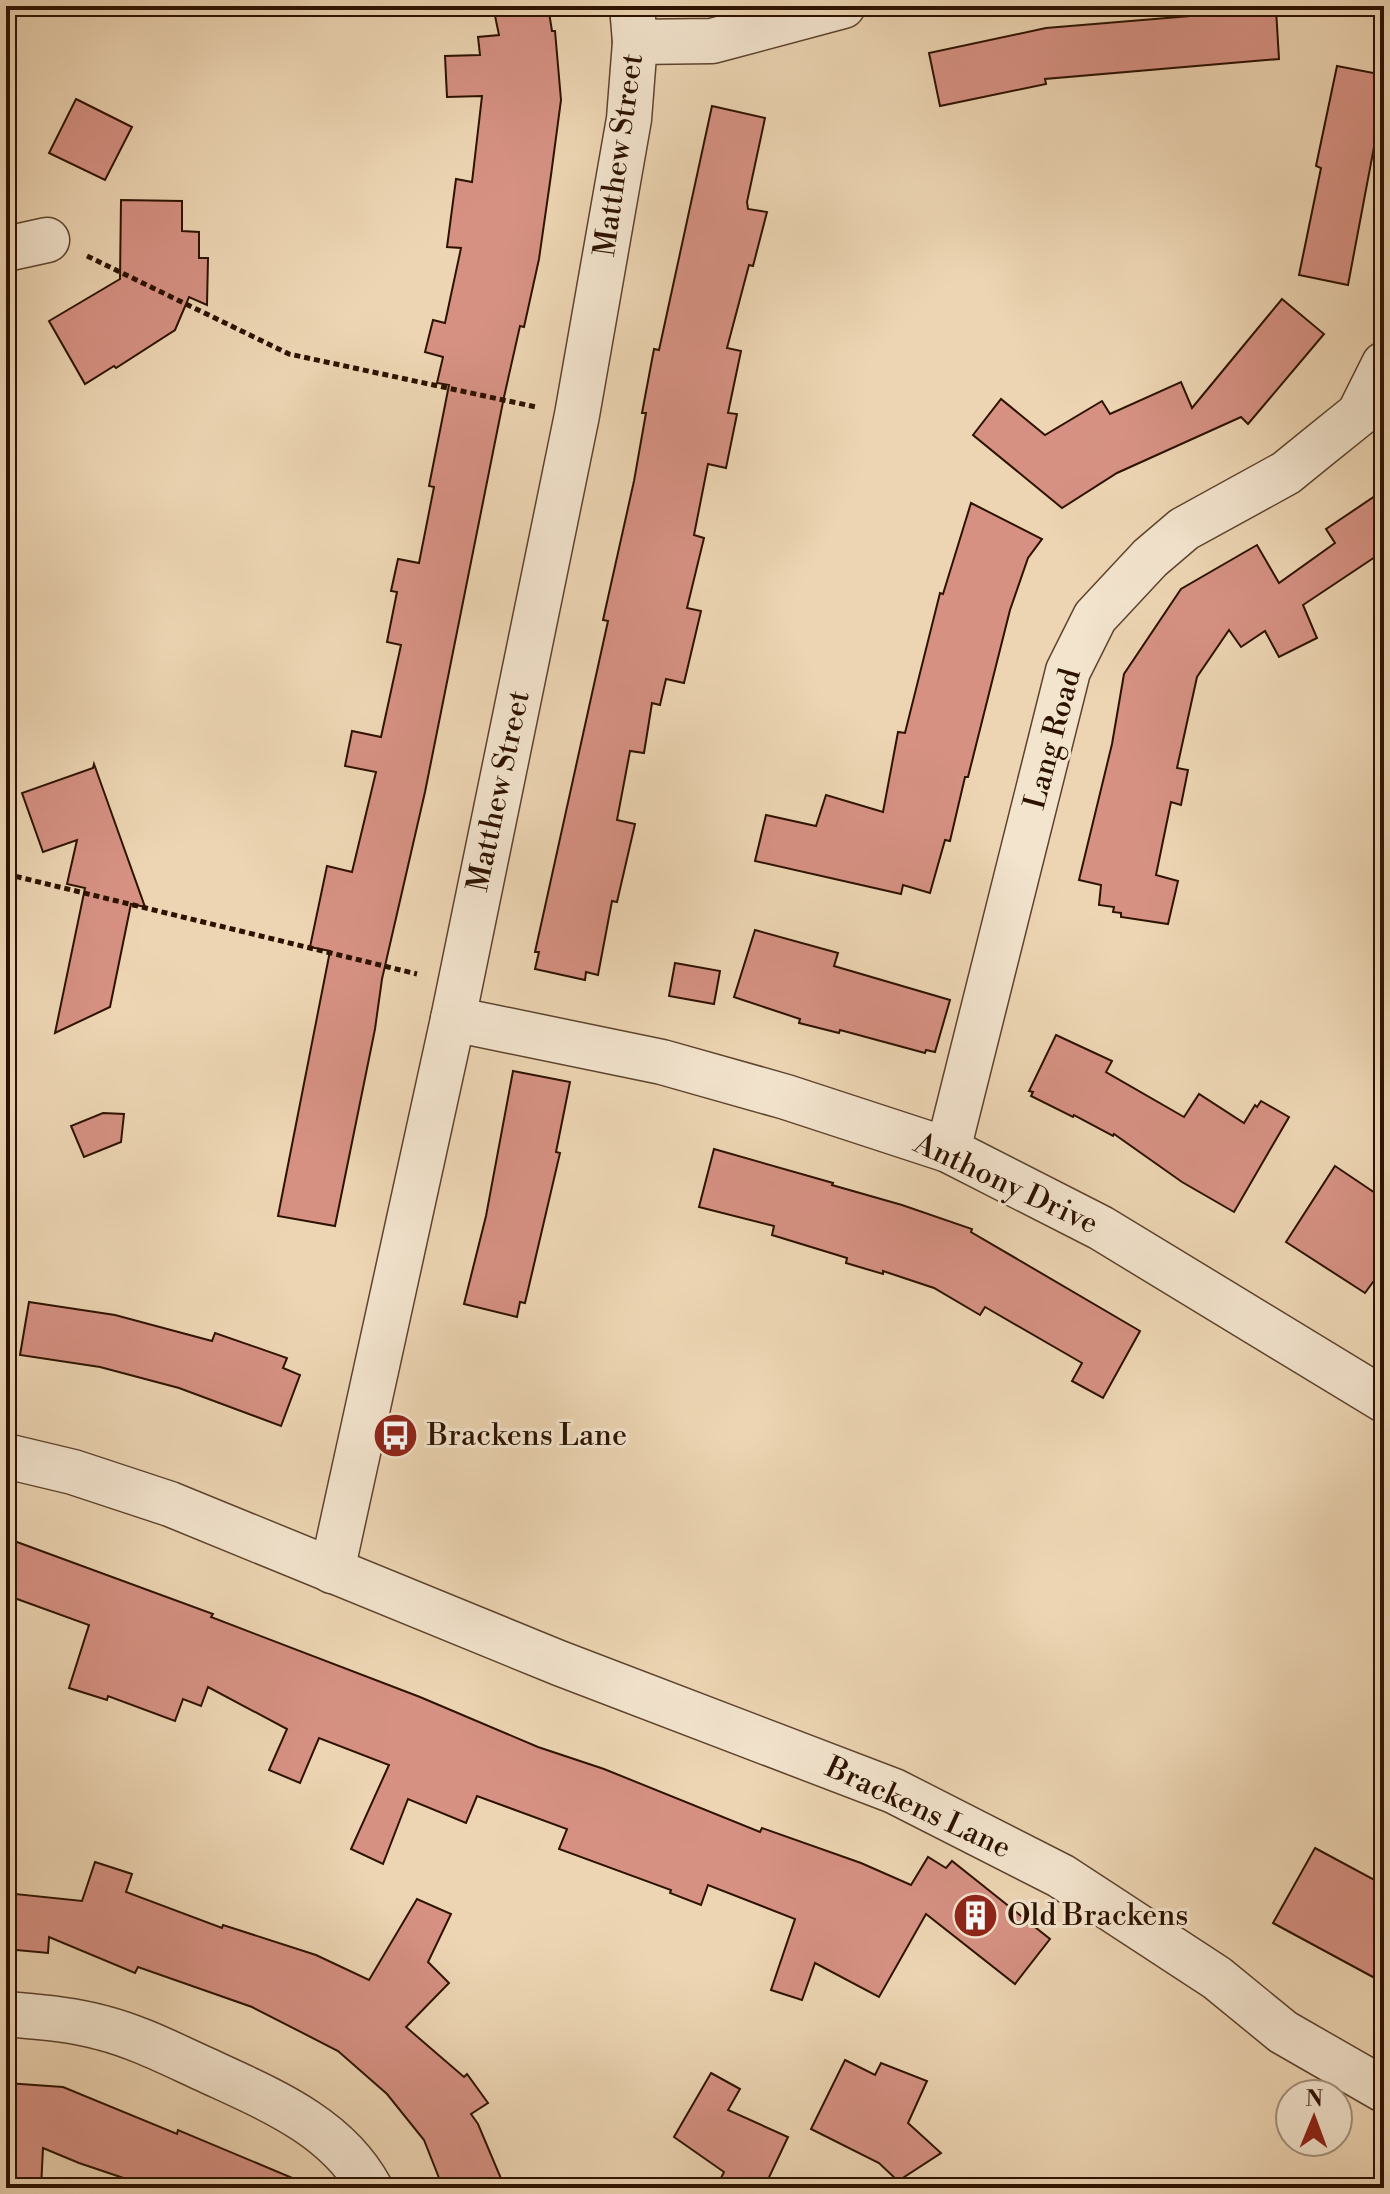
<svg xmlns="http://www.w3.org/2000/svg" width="1390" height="2194" font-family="'Libre Bodoni',serif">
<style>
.building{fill:#d69183;stroke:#2d1200;stroke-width:2}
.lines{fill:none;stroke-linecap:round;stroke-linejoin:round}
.minor-casing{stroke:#5d432d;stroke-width:47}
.path{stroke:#2d1200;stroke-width:5;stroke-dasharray:6 4;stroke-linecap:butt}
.minor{stroke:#f3e4ce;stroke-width:44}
.labels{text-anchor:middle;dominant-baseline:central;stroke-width:6;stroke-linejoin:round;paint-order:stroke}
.street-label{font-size:30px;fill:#2d1200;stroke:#f3e4ce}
.poi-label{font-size:30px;fill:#2d1200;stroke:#f3e4ce;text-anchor:start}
</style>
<rect width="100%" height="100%" fill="#edd5b3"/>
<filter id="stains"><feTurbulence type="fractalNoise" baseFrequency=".0025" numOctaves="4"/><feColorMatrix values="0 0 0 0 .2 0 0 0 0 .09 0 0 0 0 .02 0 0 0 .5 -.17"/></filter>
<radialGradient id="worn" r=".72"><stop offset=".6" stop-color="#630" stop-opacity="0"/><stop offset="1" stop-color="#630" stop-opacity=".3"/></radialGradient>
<g class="building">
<polygon points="493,6 548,6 552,31 555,31 561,100 551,175 539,259 524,327 520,326 504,397 425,792 382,979 375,1029 335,1226 278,1216 330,951 310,947 327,866 352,872 376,772 345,766 352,731 381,737 401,645 387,642 397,592 391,591 398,559 419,563 434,487 429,486 449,385 437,383 443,357 425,352 433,320 445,323 461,248 447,247 456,179 472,182 482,96 447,97 445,56 480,55 478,37 499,35"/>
<polygon points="1276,9 1279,59 1045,79 1046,84 940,106 929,53 1046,28"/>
<polygon points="1337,66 1384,75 1384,94 1348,285 1299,275 1321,168 1316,166"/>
<polygon points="76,99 132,127 105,180 49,153"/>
<polygon points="712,106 765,118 747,202 748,209 767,212 753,266 749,265 727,348 741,351 728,413 737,414 726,468 708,464 694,535 704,538 687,608 701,611 684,683 666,679 660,705 652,703 644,753 630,751 617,820 635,824 617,902 612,901 598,975 586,972 585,980 535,969 539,952 535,952 608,621 603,620 634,481 646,413 642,413 654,349 659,350"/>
<polygon points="121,200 182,201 182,231 199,232 199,258 208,258 207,305 189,297 175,330 116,368 114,366 85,384 49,321 120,279"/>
<polygon points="1282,299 1324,334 1248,424 1241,417 1117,473 1062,508 973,435 1001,399 1045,435 1102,401 1110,414 1181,382 1192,408"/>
<polygon points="1384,490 1384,551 1303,605 1317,638 1279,657 1265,631 1241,647 1229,630 1197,677 1177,768 1188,770 1181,805 1171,802 1156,875 1178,881 1168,924 1121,917 1121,913 1113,912 1114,907 1099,905 1101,885 1079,880 1112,744 1124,674 1181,589 1257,545 1279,583 1335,543 1326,529"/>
<polygon points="971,503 1042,539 1028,558 1010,610 968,777 965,777 950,841 945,840 930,893 903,885 901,894 755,861 766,815 816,826 826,795 883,812 898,732 905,733 940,593 943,594"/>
<polygon points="94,764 145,907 131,904 110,1007 55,1033 85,888 67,884 77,840 43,852 22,793 93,768"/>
<polygon points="755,930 838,953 834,966 950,1000 935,1052 926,1050 925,1053 840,1030 839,1033 799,1023 800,1019 734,997"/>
<polygon points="675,963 720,971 714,1004 669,996"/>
<polygon points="1056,1035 1112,1061 1106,1072 1184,1117 1199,1094 1244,1123 1255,1105 1257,1107 1261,1101 1289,1117 1234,1212 1182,1182 1114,1134 1113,1136 1074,1115 1073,1117 1031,1096 1033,1092 1029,1091"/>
<polygon points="513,1071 570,1082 556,1152 560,1153 525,1303 520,1302 517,1317 464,1304 486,1216"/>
<polygon points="103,1113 124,1114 121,1142 84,1157 71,1126"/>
<polygon points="714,1149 833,1183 832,1185 902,1205 972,1229 971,1232 1140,1331 1103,1398 1072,1381 1082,1363 985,1307 980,1315 934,1288 883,1271 883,1274 846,1263 847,1258 772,1235 774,1226 699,1207"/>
<polygon points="1335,1166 1384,1199 1384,1288 1373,1282 1365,1293 1286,1242"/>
<polygon points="29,1302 115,1315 212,1341 215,1333 287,1358 283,1368 300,1375 281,1426 179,1388 100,1367 20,1355"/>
<polygon points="6,1538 213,1614 211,1617 420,1697 538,1747 604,1769 760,1832 762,1828 861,1863 911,1885 928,1857 946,1868 952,1861 1050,1939 1015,1984 926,1914 879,1997 815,1963 802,2000 771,1990 795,1919 708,1885 701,1905 670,1893 671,1890 559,1849 567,1829 477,1796 466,1823 408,1799 383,1864 351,1849 389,1765 319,1738 300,1783 269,1770 287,1729 208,1687 201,1706 183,1699 175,1721 108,1696 107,1700 69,1688 89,1625 6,1595"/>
<polygon points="1315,1848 1384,1885 1384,1983 1273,1923"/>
<polygon points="95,1862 132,1874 126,1892 222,1928 223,1925 316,1955 369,1980 417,1899 451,1914 428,1962 449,1983 406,2027 464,2077 467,2074 488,2103 471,2114 478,2124 505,2188 443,2188 424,2140 387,2094 338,2051 252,2007 138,1967 135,1973 49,1937 48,1953 6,1949 6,1893 82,1901"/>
<polygon points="845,2060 875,2075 881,2063 927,2081 908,2123 941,2153 898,2181 879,2163 811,2129"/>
<polygon points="711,2073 740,2089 728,2110 788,2137 764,2188 716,2188 724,2172 674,2137"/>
<polygon points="6,2083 63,2087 177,2134 178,2130 316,2188 153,2188 79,2163 43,2148 41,2188 6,2188"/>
</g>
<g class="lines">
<defs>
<g id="minor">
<polyline points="635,42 712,41 843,6"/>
<polyline points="6,249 47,240"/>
<polyline points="453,1019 662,1062 786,1097 948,1150 1101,1228 1384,1400"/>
<polyline points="948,1150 1068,671 1095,617 1150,558 1184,529 1286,473 1318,447 1359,414 1384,364"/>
<polyline points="6,1456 73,1472 170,1504 559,1663 894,1791 1061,1876 1217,1978 1283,2032 1384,2090"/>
<polyline points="332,1571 453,1019 577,415 629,119 635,42 632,6"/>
<path d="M6 2014C39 2017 71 2019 103 2028 138 2037 171 2054 204 2069 266 2098 336 2125 370 2188"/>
</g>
</defs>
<use href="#minor" class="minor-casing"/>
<g class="path">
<polyline points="87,256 289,354 536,407"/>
<polyline points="6,874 417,974"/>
</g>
<use href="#minor" class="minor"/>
</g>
<defs>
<symbol id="bus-disc" viewBox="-11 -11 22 22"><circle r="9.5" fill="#8f2418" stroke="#f3e4ce"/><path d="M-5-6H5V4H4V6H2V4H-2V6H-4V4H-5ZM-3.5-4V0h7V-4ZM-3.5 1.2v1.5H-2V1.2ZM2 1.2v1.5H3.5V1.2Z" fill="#fff"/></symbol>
<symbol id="building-disc" viewBox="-11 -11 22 22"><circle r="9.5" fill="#8f2418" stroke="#f3e4ce"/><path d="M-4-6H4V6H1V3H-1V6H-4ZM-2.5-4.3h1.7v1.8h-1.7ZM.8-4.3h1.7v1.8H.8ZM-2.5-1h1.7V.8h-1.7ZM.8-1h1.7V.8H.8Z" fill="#fff"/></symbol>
</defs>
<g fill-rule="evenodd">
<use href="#bus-disc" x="370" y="1410" width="51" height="51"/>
<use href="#building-disc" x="950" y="1890" width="51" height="51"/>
</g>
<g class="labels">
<g class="street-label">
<text transform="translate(619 155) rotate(-82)">Matthew Street</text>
<text transform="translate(1053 739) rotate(-75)">Lang Road</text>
<text transform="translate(499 791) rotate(-78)">Matthew Street</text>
<text transform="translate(1006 1184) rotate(25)">Anthony Drive</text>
<text transform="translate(918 1808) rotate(25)">Brackens Lane</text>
</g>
<g class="poi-label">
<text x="427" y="1436">Brackens Lane</text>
<text x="1007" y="1916">Old Brackens</text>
</g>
</g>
<rect width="1390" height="2194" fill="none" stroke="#edd5b3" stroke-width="32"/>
<rect x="8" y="8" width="1374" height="2178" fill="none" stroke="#2d1200" stroke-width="4"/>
<rect x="16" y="16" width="1358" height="2162" fill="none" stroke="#2d1200" stroke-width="2"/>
<g transform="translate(1314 2118) rotate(1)"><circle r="38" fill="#f3e4ce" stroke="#a4907c" stroke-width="2"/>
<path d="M0-6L14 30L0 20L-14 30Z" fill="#8f2418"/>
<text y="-12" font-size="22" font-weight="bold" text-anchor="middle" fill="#2d1200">N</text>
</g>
<rect width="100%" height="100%" filter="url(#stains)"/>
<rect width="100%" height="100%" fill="url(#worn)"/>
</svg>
